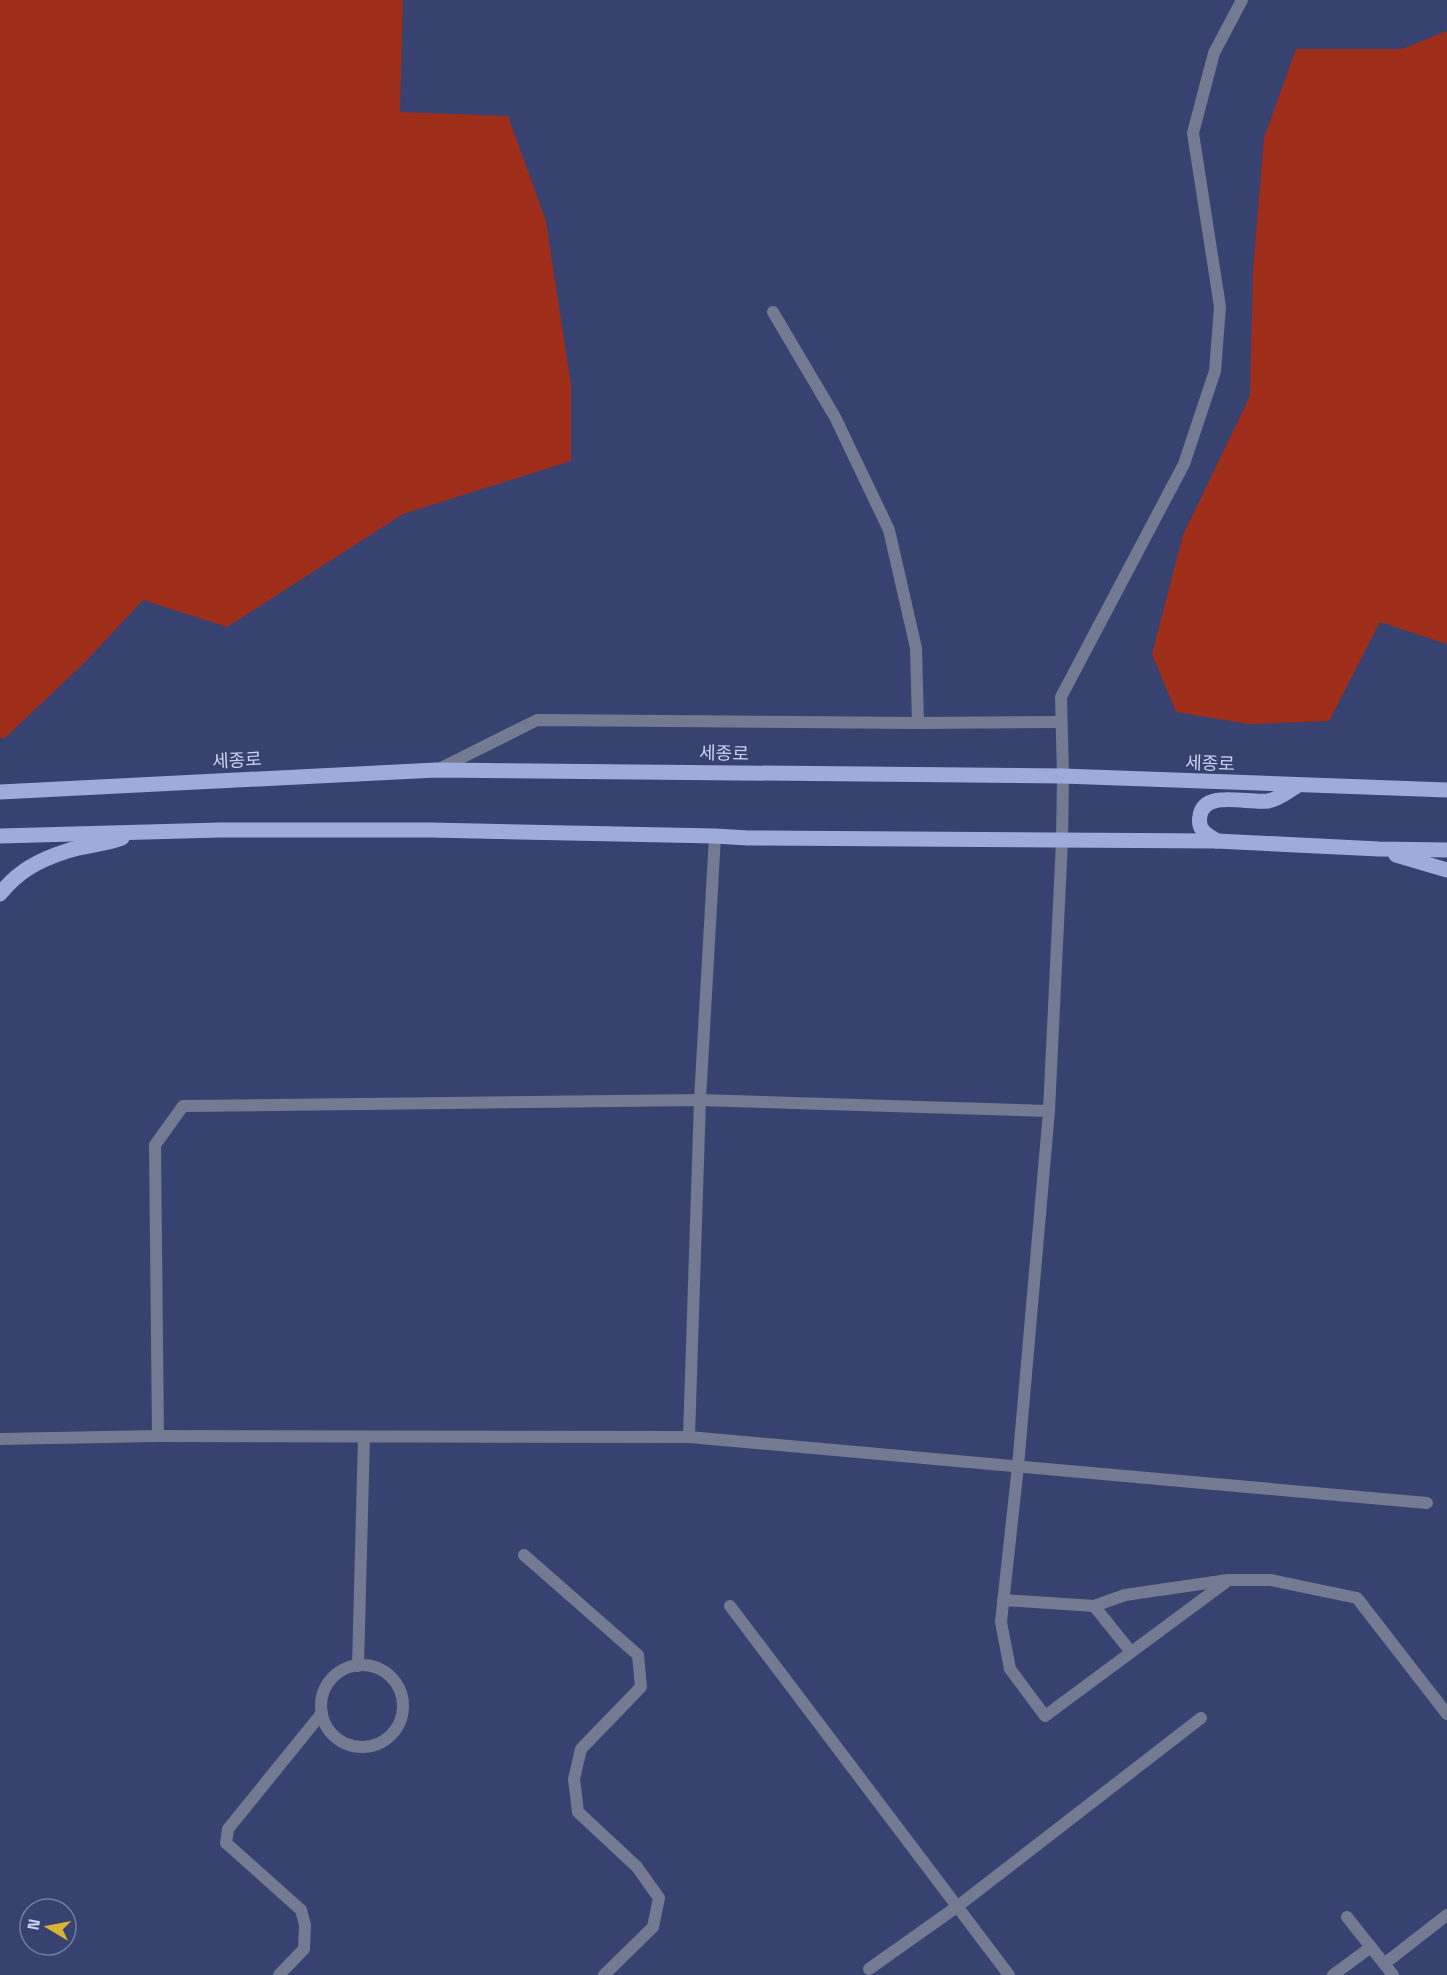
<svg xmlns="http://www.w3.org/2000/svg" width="1447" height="1975" font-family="'Space Grotesk','Noto Sans KR',sans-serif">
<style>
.green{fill:#9e2d19}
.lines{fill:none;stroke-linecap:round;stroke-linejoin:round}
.lane{stroke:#737a91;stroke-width:12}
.street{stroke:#737a91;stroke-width:12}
.primary{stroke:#9facdb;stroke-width:15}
.labels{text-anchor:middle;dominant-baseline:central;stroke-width:4.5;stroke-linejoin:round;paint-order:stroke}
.street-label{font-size:18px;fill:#cbd3f0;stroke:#374271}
</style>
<rect width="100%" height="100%" fill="#374271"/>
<g class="green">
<polygon points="0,0 403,0 400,112 508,116 546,221 571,385 571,461 403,514 227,627 143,600 85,662 5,738 0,738"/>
<polygon points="1447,31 1447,644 1380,622 1329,721 1249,724 1176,712 1152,654 1183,535 1250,396 1253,270 1264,138 1296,49 1402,49"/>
</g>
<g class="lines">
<g class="lane">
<polyline points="773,312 835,417 889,530 916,648 918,723"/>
<polyline points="437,770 537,720 918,723 1061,722"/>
<polyline points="1018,1466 1001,1622 1010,1669 1045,1716 1226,1582"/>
<polyline points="524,1555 638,1655 641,1687 581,1749 574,1779 578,1812 637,1867 659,1898 653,1927 604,1975"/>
<polyline points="1003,1600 1094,1606 1125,1595 1228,1580 1271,1580 1357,1598 1447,1714"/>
<polyline points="730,1606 1009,1975"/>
<polyline points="1094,1606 1131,1652"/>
<circle cx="362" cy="1706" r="41"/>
<polyline points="358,1666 364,1437"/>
<polyline points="1347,1917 1393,1975"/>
<polyline points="1384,1964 1447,1915"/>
<polyline points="869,1969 958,1906 1201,1718"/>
<polyline points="279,1975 304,1949 305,1925 301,1910 226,1843 228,1829 322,1713"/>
<polyline points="1333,1975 1371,1947"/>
</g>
<g class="street">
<polyline points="158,1436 155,1145 183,1106 700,1100 1049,1111"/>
<polyline points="689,1437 700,1100 715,836"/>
<polyline points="0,1439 158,1436 689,1437 1427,1503"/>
<polyline points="1018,1466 1049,1111 1062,841 1063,776 1061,697 1184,464 1215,371 1220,307 1193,133 1214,53 1242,0"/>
</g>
<g class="primary">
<polyline points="0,792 436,770 1063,776 1447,790"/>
<polyline points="0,836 220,830 431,830 715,836 748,838 1217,841 1379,849 1447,850"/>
<path d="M1217 841C1207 835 1197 830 1200 816 1204 789 1249 804 1268 801 1279 799 1288 791 1297 786"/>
<polyline points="1396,855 1447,870"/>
<path d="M0 894C18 871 39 860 67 851 85 845 104 845 122 838"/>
</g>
</g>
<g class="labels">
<g class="street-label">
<text transform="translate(724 753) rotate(1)">세종로</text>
<text transform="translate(237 760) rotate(-3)">세종로</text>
<text transform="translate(1210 763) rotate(2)">세종로</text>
</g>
</g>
<g transform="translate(48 1927) rotate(280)"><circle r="28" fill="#374271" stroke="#727ca4" stroke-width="1.5"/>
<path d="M0-4.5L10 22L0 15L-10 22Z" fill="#d8b434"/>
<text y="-9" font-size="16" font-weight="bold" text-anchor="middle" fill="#cbd3f0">N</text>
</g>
</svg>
